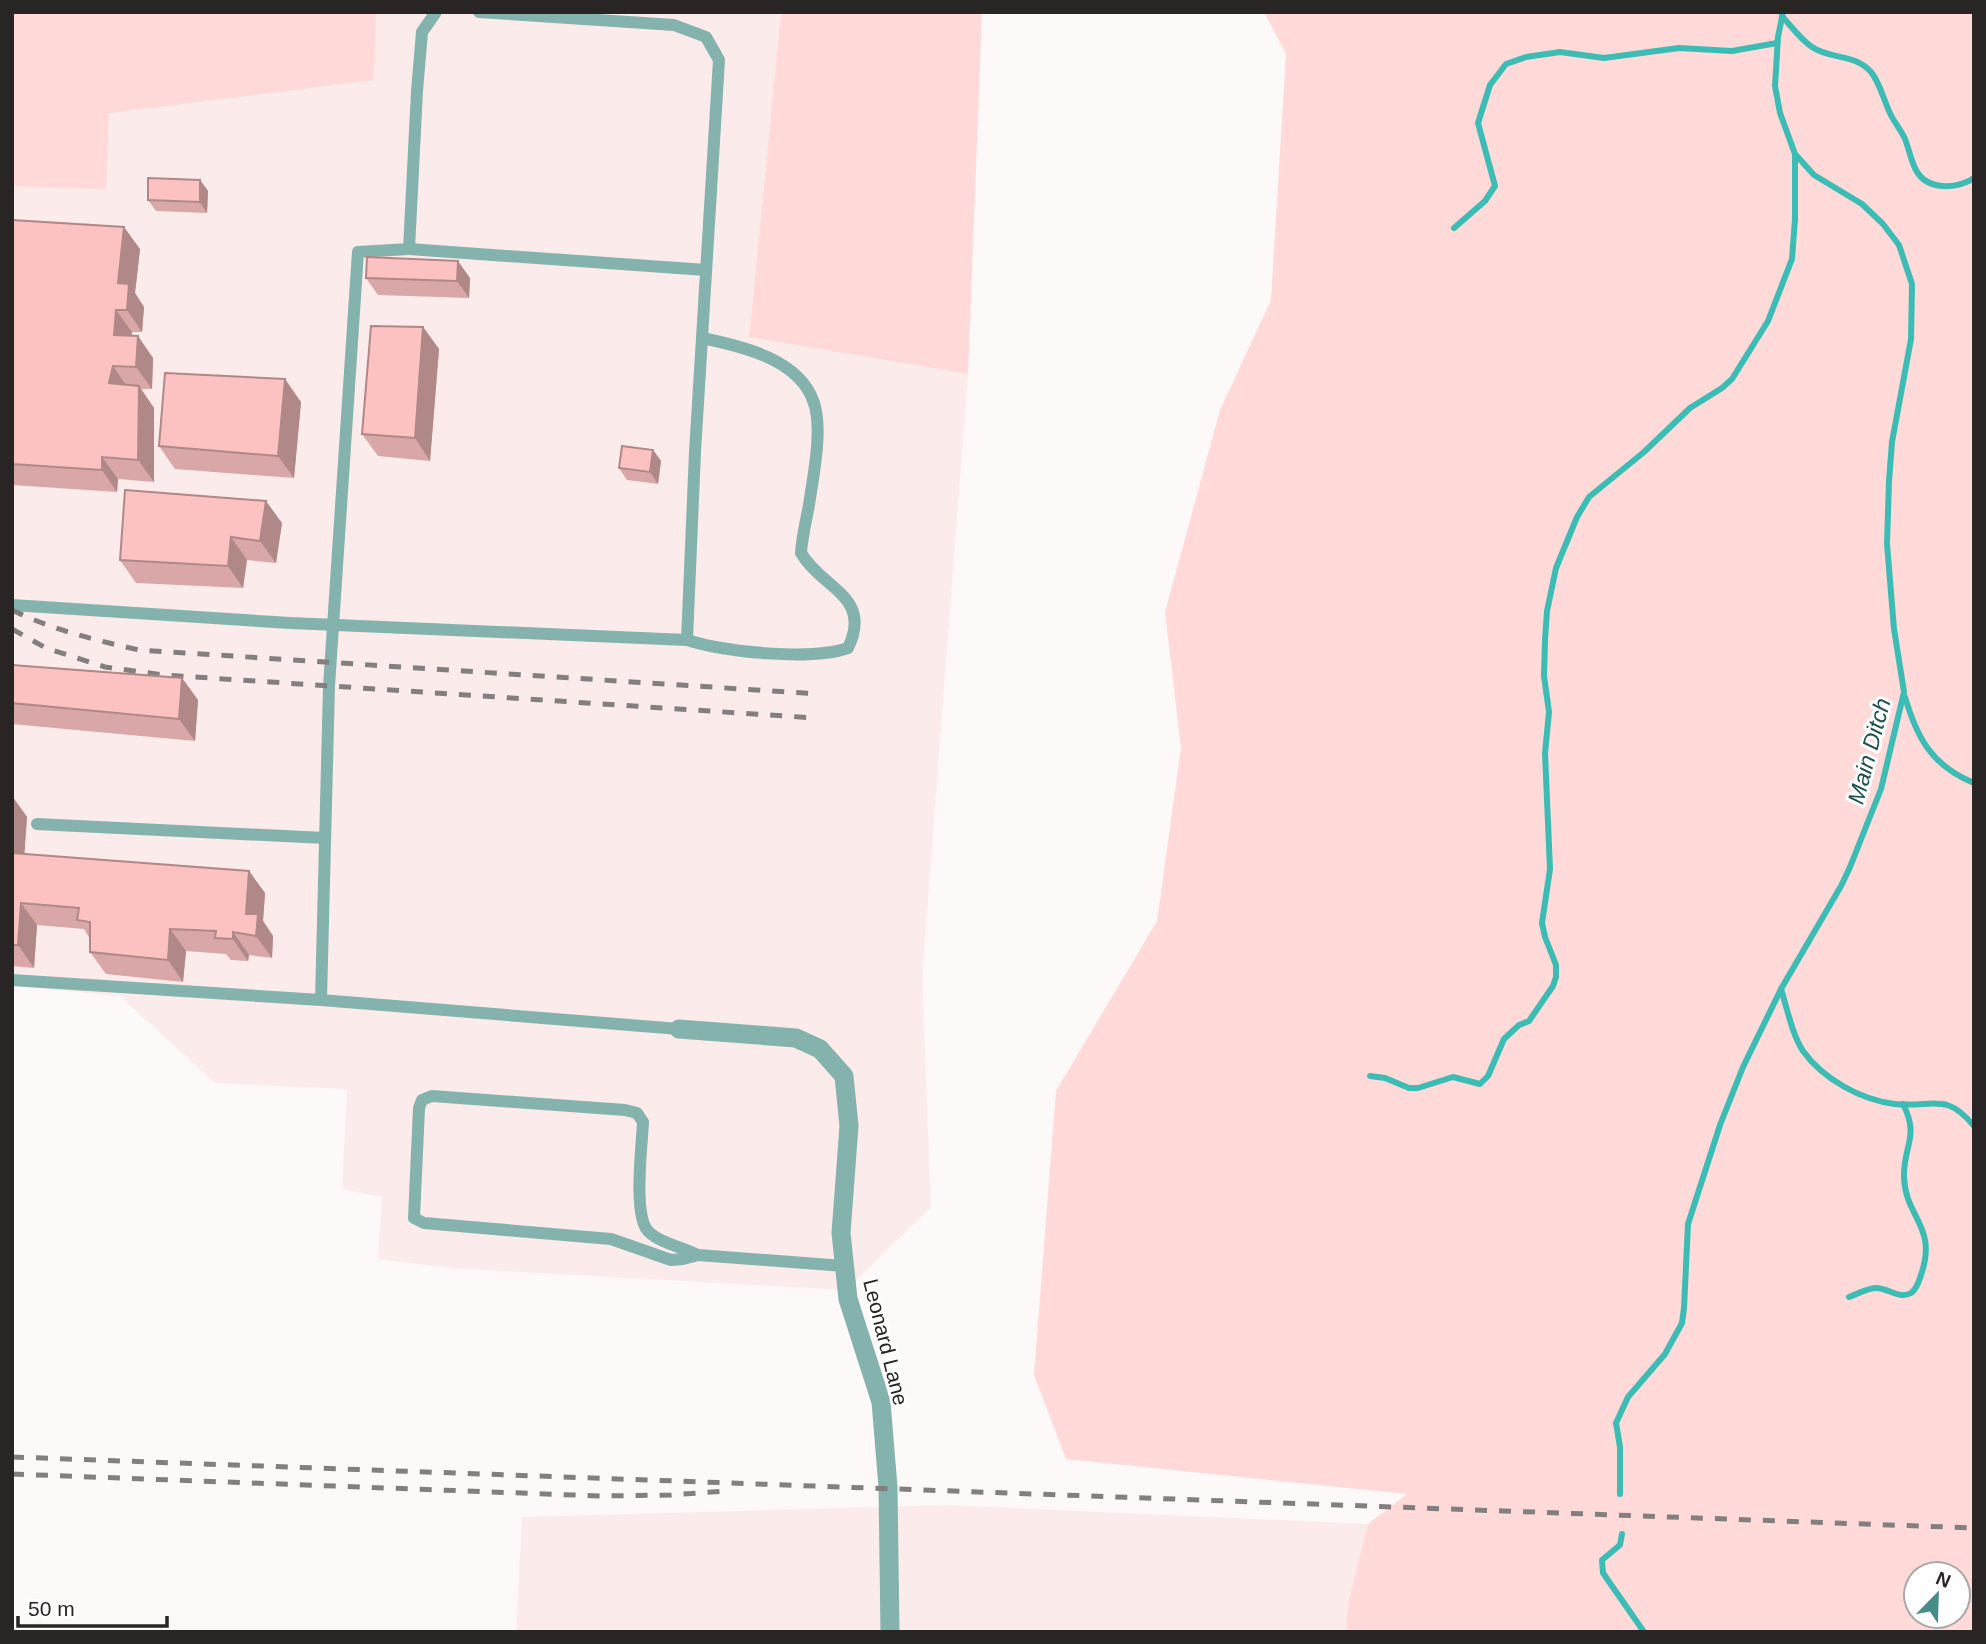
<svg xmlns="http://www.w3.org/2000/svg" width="1986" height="1644" font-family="Arial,sans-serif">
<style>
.built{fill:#fcebeb}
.green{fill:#ffdad9;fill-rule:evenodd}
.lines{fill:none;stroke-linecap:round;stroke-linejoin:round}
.stream{stroke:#3bbcb4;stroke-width:6}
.service{stroke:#84b2ad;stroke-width:12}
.minor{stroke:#84b2ad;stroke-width:19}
.rail{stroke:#837f7e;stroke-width:5;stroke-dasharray:12 12;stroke-linecap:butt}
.wall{fill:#d9a7a7}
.shaded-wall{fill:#b08888}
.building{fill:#fcc2c2;stroke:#b08888;stroke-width:2}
.labels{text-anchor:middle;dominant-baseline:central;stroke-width:6;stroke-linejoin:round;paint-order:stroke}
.street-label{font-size:21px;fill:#292524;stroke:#fff}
.water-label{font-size:23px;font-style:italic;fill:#1c514d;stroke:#fff}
</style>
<rect width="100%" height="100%" fill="#fef9f9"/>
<g class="built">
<polygon points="12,12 781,12 749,337 968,374 922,978 931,1207 846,1290 452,1268 378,1259 382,1197 342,1189 347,1089 215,1083 120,996 12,986"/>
<polygon points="946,1505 1368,1524 1348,1604 1346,1632 516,1632 522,1517"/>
</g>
<g class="green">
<polygon points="12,12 376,12 374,80 109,113 106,189 12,186"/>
<polygon points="781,12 982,12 968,374 749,337"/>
<path d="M1264 12H1974V1632H1346L1348 1604 1368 1524 1407 1494 1066 1459 1034 1375 1056 1091 1157 921 1181 748 1165 612 1220 410 1271 300 1286 54ZM1958 1574V1616H1916V1574Z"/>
</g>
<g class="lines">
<g class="stream">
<path d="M1782 16C1791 26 1801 40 1812 47 1831 60 1854 53 1871 72 1880 83 1883 98 1889 111 1893 121 1901 130 1905 139 1909 149 1911 161 1916 170 1927 191 1957 189 1974 178"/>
<polyline points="1454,228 1485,201 1495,186 1478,123 1490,85 1506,64 1526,57 1560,52 1604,58 1679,48 1732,51 1777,43"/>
<path d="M1905 697C1917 738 1932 766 1974 783"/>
<path d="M1781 989C1787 1008 1792 1034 1803 1051 1823 1079 1861 1100 1895 1104 1933 1108 1945 1091 1974 1126"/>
<polyline points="1370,1076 1385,1078 1409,1088 1418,1088 1453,1077 1480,1084 1488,1076 1504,1039 1519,1025 1529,1021 1553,986 1556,977 1556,965 1545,937 1542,923 1550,869 1545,753 1549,712 1544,676 1545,640 1547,611 1556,568 1577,517 1589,497 1644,452 1690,408 1722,388 1732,379 1755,342 1768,321 1792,259 1795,219 1795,156"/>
<path d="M1849 1297C1857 1294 1866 1289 1875 1288 1887 1287 1899 1300 1911 1293 1917 1289 1919 1281 1921 1275 1938 1226 1905 1218 1904 1177 1903 1146 1920 1137 1903 1104"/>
<polyline points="1620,1494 1620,1447 1616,1423 1628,1397 1665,1354 1682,1323 1684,1308 1688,1224 1720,1125 1743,1067 1781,989 1841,886 1850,867 1881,789 1904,692 1894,629 1887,544 1889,481 1892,442 1911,339 1912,284 1899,245 1883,224 1862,204 1814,175 1795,154 1780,113 1775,86 1778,37 1783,12"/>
<polyline points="1622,1534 1620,1545 1602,1560 1603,1573 1644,1632"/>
</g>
<g class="service">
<polyline points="409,249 706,270"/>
<polyline points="12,605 290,623 687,640 695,452 719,60 706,37 674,25 479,12"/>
<path d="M687 640C725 652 811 661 848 648 873 596 822 589 801 553 802 537 806 521 809 505 813 477 823 430 814 403 800 359 741 346 702 338"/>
<polyline points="37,824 325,838"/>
<polyline points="12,980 321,1000 679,1029"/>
<polyline points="321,1000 329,686 358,252 409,249 417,91 422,32 436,12"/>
<path d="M698 1255C683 1247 659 1243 648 1231 633 1215 642 1145 643 1122L637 1113 625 1110 432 1096 422 1100 419 1108 414 1218 424 1223 611 1239 671 1260 683 1259 698 1255 844 1266"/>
</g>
<polyline class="minor" points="679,1029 796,1038 820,1049 844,1076 849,1126 841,1233 848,1299 881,1402 888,1487 890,1632"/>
<g class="rail">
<path d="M12 610C53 630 95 640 139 650L819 694"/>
<polyline points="12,629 46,648 105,667 164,675 815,718"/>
<polyline points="12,1457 1974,1528"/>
<polyline points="12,1474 600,1496 671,1495 725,1491"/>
</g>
</g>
<g class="wall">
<polygon points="200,180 208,191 207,213 156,211 148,200"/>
<polygon points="12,220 140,249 135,293 144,307 142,332 132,332 132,336 153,358 152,389 141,389 154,408 154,482 118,479 117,492 12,485"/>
<polygon points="366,278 470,278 469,298 378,295"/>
<polygon points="423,327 439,349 430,461 378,456 362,434"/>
<polygon points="301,402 294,478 175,469 159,446"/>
<polygon points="653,450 661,461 658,484 627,480 619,468"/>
<polygon points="282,523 276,563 247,560 243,588 136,583 120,560"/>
<polygon points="12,665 182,678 198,700 195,741 12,724"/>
<polygon points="12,796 27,817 24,854 249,871 265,893 263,921 273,936 272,958 249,955 248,961 231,960 226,954 186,951 183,982 106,974 90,952 90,939 84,929 37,925 34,968 12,966"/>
</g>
<g class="shaded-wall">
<polygon points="200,180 208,191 207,213 200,202"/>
<polygon points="124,227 140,249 135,293 144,307 142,332 127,310 118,283"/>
<polygon points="458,261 470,278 469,298 457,281"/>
<polygon points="116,310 132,332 129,358 114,335"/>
<polygon points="423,327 439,349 430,461 415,438"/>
<polygon points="138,336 153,358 152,389 136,367"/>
<polygon points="113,366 128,388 109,383"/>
<polygon points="285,379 301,402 294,478 278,456"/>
<polygon points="139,386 154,408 154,482 138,460"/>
<polygon points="653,450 661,461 658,484 650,472"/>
<polygon points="102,457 118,479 117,492 102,470"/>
<polygon points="266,501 282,523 276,563 260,541"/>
<polygon points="231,537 247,560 243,588 228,566"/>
<polygon points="182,678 198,700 195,741 179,719"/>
<polygon points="12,796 27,817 23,875 12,860"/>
<polygon points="249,871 265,893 263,921 273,936 272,958 256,936 246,914"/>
<polygon points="21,903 37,925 34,968 18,945"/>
<polygon points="170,929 186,951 183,982 168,960"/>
<polygon points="233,932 249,955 248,961 233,939"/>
</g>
<g class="building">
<polygon points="148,178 200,180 200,202 148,200"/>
<polygon points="12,220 124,227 118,283 129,284 127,310 116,310 114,335 138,336 136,367 113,366 109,383 139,386 138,460 102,457 102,470 12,464"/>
<polygon points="367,257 458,261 457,281 366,278"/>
<polygon points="371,326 423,327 415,438 362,434"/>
<polygon points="165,373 285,379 278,456 159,446"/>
<polygon points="622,446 653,450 650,472 619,468"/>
<polygon points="125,490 266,501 260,541 231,537 228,566 120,560"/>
<polygon points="12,665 182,678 179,719 12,703"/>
<polygon points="12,853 249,871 246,914 258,914 256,936 233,932 233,939 215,938 216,931 170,929 168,960 90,952 90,922 77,920 79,908 21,903 18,945 12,945"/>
</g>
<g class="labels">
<g class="street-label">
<text transform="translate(886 1342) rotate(76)">Leonard Lane</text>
</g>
<g class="water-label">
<text transform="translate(1869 751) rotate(-75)">Main Ditch</text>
</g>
</g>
<rect width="1986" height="1644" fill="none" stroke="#292524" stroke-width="28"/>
<g transform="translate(1937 1595) rotate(23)"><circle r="33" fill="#ffffff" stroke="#a9a8a7" stroke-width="2"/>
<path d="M0-5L12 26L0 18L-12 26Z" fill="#468d88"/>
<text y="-10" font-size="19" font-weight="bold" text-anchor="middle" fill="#292524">N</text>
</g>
<path d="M18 1616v10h149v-10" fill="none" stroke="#292524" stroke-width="3.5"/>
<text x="28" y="1616" font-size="21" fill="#292524" stroke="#ffffff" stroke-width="5" paint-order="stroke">50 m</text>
</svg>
